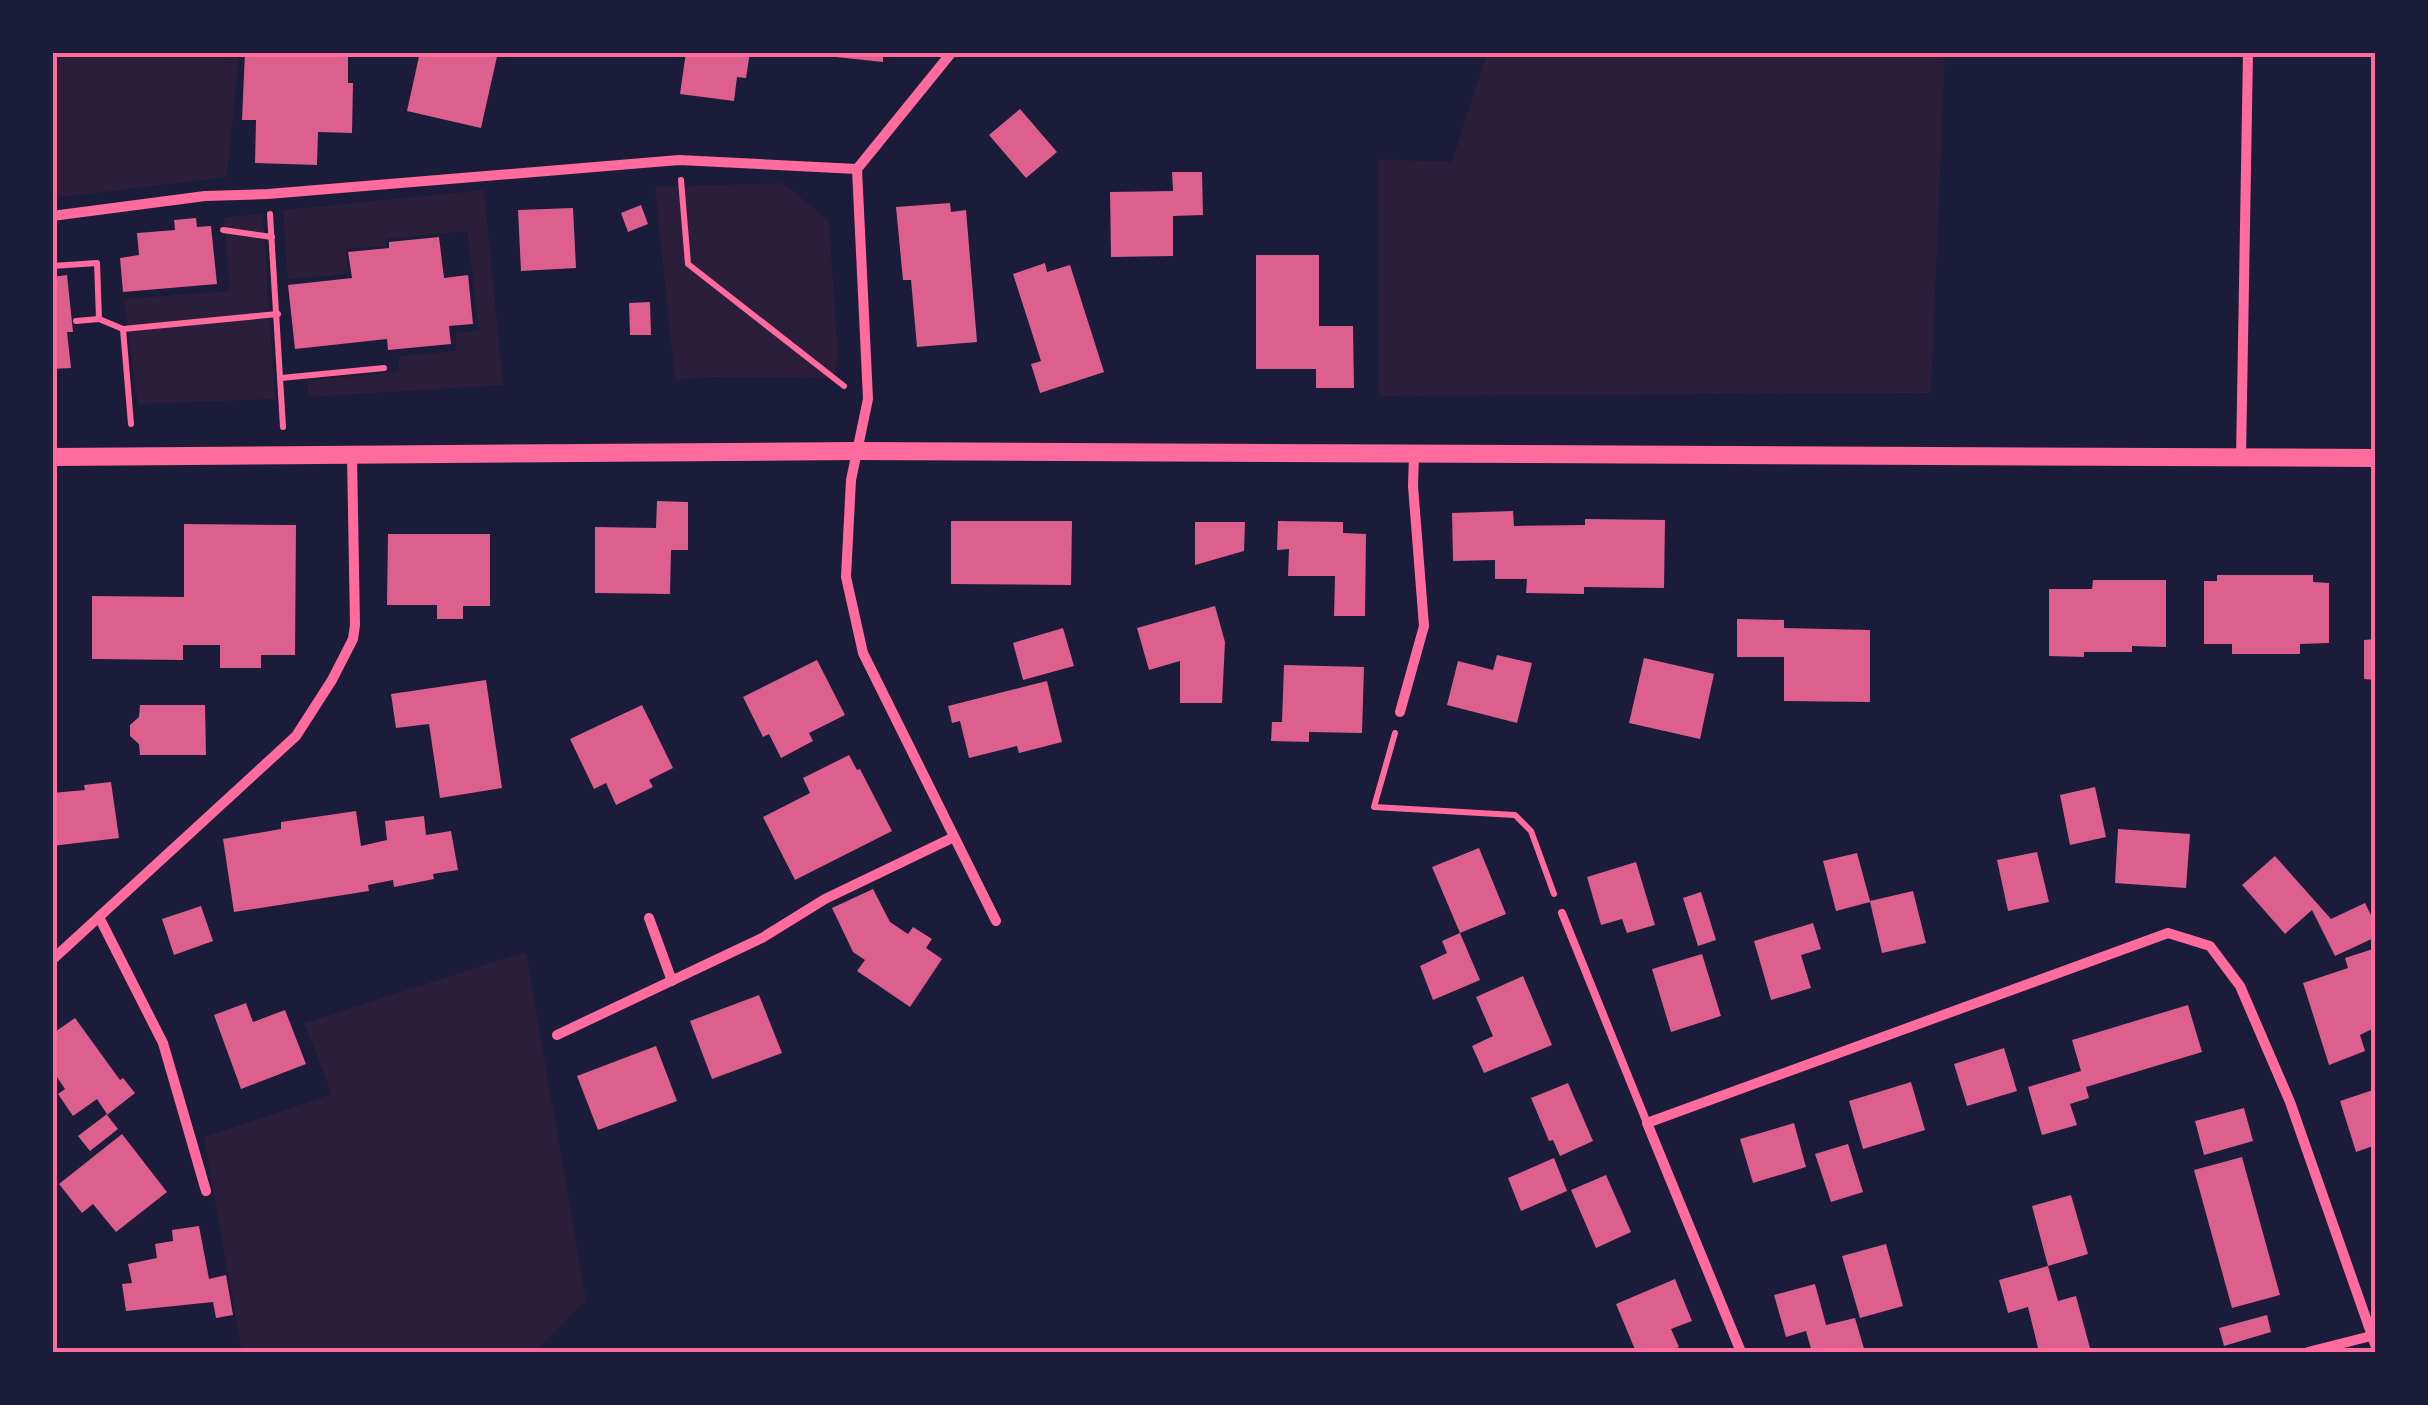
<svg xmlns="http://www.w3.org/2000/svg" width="2428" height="1405" font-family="Poppins,sans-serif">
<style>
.green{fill:#2a1e3b}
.building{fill:#dd5f8e}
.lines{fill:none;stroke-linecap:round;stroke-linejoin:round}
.path{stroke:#ff6b9d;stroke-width:6}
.service{stroke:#ff6b9d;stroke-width:8}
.minor{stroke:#ff6b9d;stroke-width:10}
.tertiary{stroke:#ff6b9d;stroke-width:18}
.neatline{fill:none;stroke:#ff6b9d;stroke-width:4}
</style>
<rect width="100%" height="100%" fill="#1b1b3a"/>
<g class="green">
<polygon points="52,53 239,53 227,177 53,198"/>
<polygon points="1487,53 1945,53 1931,393 1379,396 1378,159 1452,162"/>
<polygon points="783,183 829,221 838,356 834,378 708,377 675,380 655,187"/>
<polygon points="484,190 503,385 309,397 307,380 399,372 399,356 456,351 456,333 479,330 467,231 386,239 386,246 346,249 348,274 288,279 283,210"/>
<polygon points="263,214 275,399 138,404 124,299 230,291 224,217"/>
<polygon points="526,952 586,1300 535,1352 242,1352 204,1137 332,1094 304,1023"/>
</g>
<g class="building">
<polygon points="245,52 348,52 348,83 353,83 352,133 318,132 317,165 255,163 256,120 242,120"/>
<polygon points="420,52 498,52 481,128 407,111"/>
<polygon points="686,52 750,52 746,78 737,77 734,101 680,94"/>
<polygon points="817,52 883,52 883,62 817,55"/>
<polygon points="1020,109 1057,152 1026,178 989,135"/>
<polygon points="1172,172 1202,172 1203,215 1173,216 1173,256 1111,257 1110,192 1173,191"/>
<polygon points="950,203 951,212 966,210 977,342 917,347 911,280 903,280 896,207"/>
<polygon points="641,205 648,224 628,232 621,213"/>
<polygon points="573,208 576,268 521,271 518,210"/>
<polygon points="196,218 197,227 211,226 217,284 123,292 120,258 139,255 137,233 175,230 174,220"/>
<polygon points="439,237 444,278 468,275 473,324 449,326 451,344 388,350 387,339 295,349 288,285 352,278 348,252 389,248 389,242"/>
<polygon points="1256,255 1319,255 1319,326 1353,326 1354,388 1316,388 1316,369 1256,369"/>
<polygon points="1045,263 1047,272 1070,265 1104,372 1040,393 1031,364 1041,361 1013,274"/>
<polygon points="67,275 73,332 67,332 71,368 52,369 52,277"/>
<polygon points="650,302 651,335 630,335 629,303"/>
<polygon points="657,501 688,502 688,550 671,550 670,594 595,593 595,527 656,528"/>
<polygon points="1513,511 1514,526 1585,525 1585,519 1665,520 1664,588 1584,587 1584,594 1526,593 1527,579 1495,579 1495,560 1453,561 1452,513"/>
<polygon points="951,521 1072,521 1071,585 951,584"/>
<polygon points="1278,521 1343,522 1343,533 1366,534 1365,616 1334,616 1335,576 1288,576 1289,549 1277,550"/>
<polygon points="1195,522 1245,522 1244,551 1195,565"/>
<polygon points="184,524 296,525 295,655 261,655 261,668 220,668 220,645 183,645 183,660 92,659 92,596 184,597"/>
<polygon points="388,534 490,534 490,606 463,606 463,619 437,619 437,605 387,605"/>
<polygon points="2217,575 2313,575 2313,582 2329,583 2329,643 2300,644 2300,654 2232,654 2232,644 2204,644 2204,581 2217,581"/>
<polygon points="2093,580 2166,580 2166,647 2132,646 2132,652 2084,652 2084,657 2049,656 2049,589 2092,589"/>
<polygon points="1215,606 1225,642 1222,703 1180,703 1180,661 1149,670 1137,628"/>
<polygon points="1737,619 1784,620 1784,628 1870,630 1870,702 1784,701 1784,657 1737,657"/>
<polygon points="1063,628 1074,666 1023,680 1013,643"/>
<polygon points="2376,639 2376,680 2364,679 2364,640"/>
<polygon points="1497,655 1532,663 1517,723 1447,705 1458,661 1493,670"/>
<polygon points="1644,658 1714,674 1700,739 1629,723"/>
<polygon points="817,660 845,715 809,733 813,741 781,758 769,734 763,737 743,697"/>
<polygon points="1284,665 1364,667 1362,733 1309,732 1309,742 1271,741 1272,722 1282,722"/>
<polygon points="486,680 502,788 440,798 429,724 396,728 391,694"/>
<polygon points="1047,681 1062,742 1019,753 1017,746 969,758 960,721 952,723 948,706"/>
<polygon points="140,705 205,705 206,755 140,755 139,744 130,736 130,725 139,717"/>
<polygon points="642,705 673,768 649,780 653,787 616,805 606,783 594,789 570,739"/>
<polygon points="849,755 857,770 860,769 892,831 795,880 763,817 810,793 803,778"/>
<polygon points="111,782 119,838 52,846 52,793 85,790 84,785"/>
<polygon points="2095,787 2106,837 2070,845 2060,795"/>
<polygon points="356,811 361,846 387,840 385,821 424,816 426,835 451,831 458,870 433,874 434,879 394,887 393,880 368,885 369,891 234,912 223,839 281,829 281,822"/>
<polygon points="2118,829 2190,834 2186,888 2115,883"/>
<polygon points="1479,848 1506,914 1460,933 1432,867"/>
<polygon points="2037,852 2049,902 2008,911 1997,860"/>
<polygon points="1857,853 1870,901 1913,891 1926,943 1882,953 1870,902 1836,911 1823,861"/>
<polygon points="2275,856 2331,919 2365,903 2376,925 2376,937 2335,956 2312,910 2285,934 2242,885"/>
<polygon points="1636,862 1655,925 1627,933 1622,919 1601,925 1587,877"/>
<polygon points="873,889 890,922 908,934 913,927 932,939 926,948 942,959 910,1007 857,971 865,960 853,952 832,908"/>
<polygon points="1701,892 1716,940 1698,946 1683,898"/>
<polygon points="201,906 213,941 174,955 162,919"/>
<polygon points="1813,923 1821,949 1801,955 1811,988 1771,1000 1754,941"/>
<polygon points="1460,933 1480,980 1433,1000 1420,966 1447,953 1442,941"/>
<polygon points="2376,948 2376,1027 2360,1035 2365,1051 2329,1065 2303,983 2348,968 2345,958"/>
<polygon points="1702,954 1721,1016 1671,1032 1652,969"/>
<polygon points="1523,976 1552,1045 1484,1073 1472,1046 1493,1036 1476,997"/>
<polygon points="759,995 782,1053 712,1079 690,1021"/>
<polygon points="246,1003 253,1022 285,1010 306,1064 241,1089 214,1015"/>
<polygon points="2188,1005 2202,1052 2086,1087 2089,1098 2070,1104 2077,1125 2042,1135 2028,1087 2081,1071 2072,1040"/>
<polygon points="75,1018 120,1080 123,1078 135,1093 107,1115 118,1129 90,1151 78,1136 107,1114 97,1099 73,1116 58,1094 65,1089 55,1074 52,1076 52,1034"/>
<polygon points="656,1046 677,1101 598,1130 577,1076"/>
<polygon points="2004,1048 2017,1091 1967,1106 1954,1064"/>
<polygon points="1911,1082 1925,1130 1863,1149 1849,1101"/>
<polygon points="1568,1083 1593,1141 1560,1156 1553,1140 1549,1141 1531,1098"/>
<polygon points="2376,1089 2376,1145 2356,1152 2340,1101"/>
<polygon points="2244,1108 2253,1141 2204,1155 2195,1121"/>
<polygon points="1794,1123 1806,1167 1753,1183 1740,1139"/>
<polygon points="122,1134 167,1192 116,1232 93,1204 82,1213 59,1184"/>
<polygon points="1848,1144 1863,1192 1831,1202 1815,1154"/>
<polygon points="2242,1157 2280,1295 2232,1308 2194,1170"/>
<polygon points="1554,1158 1567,1191 1521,1211 1508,1178"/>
<polygon points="1606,1175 1631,1232 1596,1248 1571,1190"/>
<polygon points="2071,1195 2088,1254 2048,1266 2058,1301 2076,1296 2091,1352 2039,1352 2028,1307 2008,1313 1999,1280 2048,1266 2032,1206"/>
<polygon points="199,1226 209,1279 226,1275 233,1315 216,1318 213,1302 126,1311 122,1284 132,1283 128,1264 157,1258 155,1244 173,1241 172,1230"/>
<polygon points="1886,1244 1903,1306 1860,1318 1842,1256"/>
<polygon points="1675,1279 1692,1321 1671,1329 1679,1347 1665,1352 1636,1352 1616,1304"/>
<polygon points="1815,1284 1826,1325 1855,1318 1865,1352 1812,1352 1806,1331 1786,1337 1774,1295"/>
<polygon points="2267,1315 2271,1332 2224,1346 2219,1328"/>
</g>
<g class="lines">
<g class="path">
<polyline points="681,180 688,264 844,386"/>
<polyline points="270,214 283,427"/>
<polyline points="223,230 272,237"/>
<polyline points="52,266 97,263 99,319 123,329 278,314"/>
<polyline points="76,321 99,319"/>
<polyline points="123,329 131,424"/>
<polyline points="281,378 384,368"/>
<polyline points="1395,733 1374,807 1515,815 1531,831 1554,894"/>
</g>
<polyline class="service" points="1562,913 1647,1123"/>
<g class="minor">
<polyline points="952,52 857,169 868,399 851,480 846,577 863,653 996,921"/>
<polyline points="52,216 205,196 268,194 679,160 857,169"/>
<polyline points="2241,458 2248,52"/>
<polyline points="1400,712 1424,626 1413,486 1414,455"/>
<polyline points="99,917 163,1043 206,1191"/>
<polyline points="649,918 672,981"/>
<polyline points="52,960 296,736 332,680 353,639 355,625 352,455"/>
<polyline points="557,1035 762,938 825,899 952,838"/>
<polyline points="1741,1352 1647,1123 2168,933 2210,946 2240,986 2290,1102 2376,1347"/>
<polyline points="2308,1352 2375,1335"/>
</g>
<polyline class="tertiary" points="52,457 856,451 2376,458"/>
</g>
<rect width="2428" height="1405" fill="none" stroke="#1b1b3a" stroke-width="110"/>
<rect x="55" y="55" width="2318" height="1295" class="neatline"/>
</svg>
